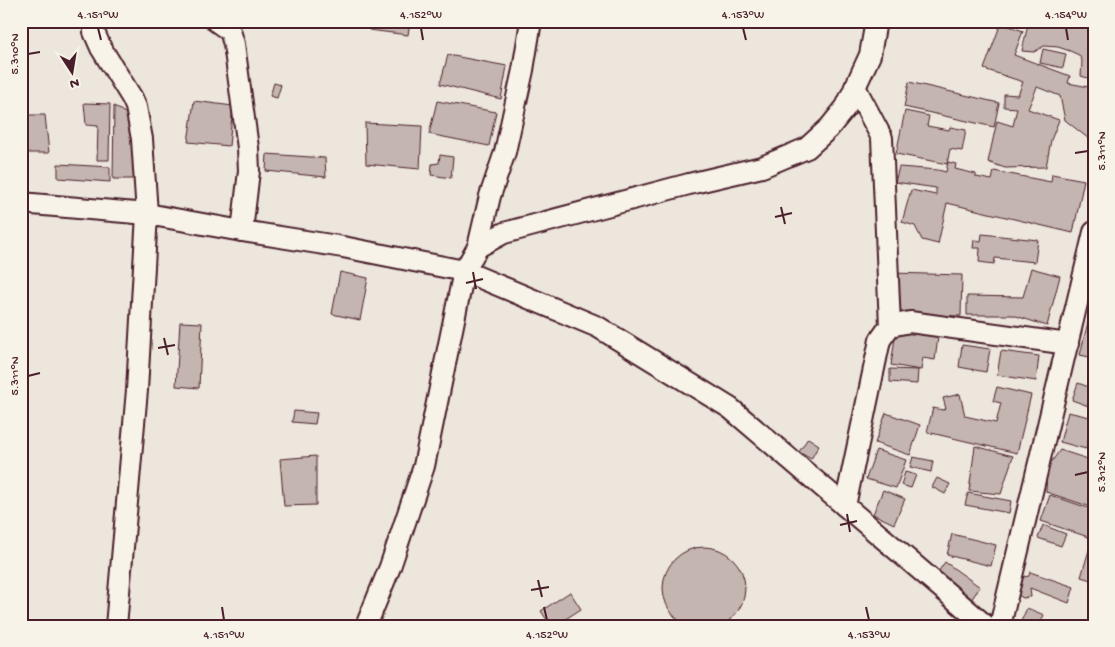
<svg xmlns="http://www.w3.org/2000/svg" width="1115" height="647" font-family="'Gochi Hand',sans-serif">
<style>
.building{fill:#c4b5b0;stroke:#4a1f2b}
.lines{fill:none;stroke-linecap:round;stroke-linejoin:round}
.minor-casing{stroke:#4a1f2b;stroke-width:24}
.minor{stroke:#f7f3e8;stroke-width:20}
.ticks{fill:none;stroke:#4a1f2b;stroke-width:2}
.neatline{fill:none;stroke:#4a1f2b;stroke-width:2}
.ticks-label{font-size:12px;text-anchor:middle;fill:#4a1f2b}
</style>
<rect width="100%" height="100%" fill="#ece6dd"/>
<filter id="ink" filterUnits="userSpaceOnUse"><feTurbulence type="fractalNoise" baseFrequency=".02" numOctaves="2"/><feDisplacementMap in="SourceGraphic" scale="10" xChannelSelector="R" yChannelSelector="G"/><feConvolveMatrix kernelMatrix="1 2 1 2 8 2 1 2 1" color-interpolation-filters="sRGB"/></filter>
<g filter="url(#ink)">
<g class="building">
<polygon points="371,21 410,21 408,35 369,30"/>
<polygon points="1024,21 1094,21 1094,80 1081,76 1082,61 1079,55 1070,51 1058,47 1044,46 1034,52 1022,51 1028,24"/>
<polygon points="1001,23 1023,31 1014,55 1070,76 1068,83 1094,88 1094,125 1089,139 1065,120 1060,96 1037,87 1028,109 1059,120 1051,140 1046,167 1005,168 988,162 997,121 1013,126 1017,108 1004,107 1004,94 1018,95 1023,82 984,69"/>
<polygon points="1043,49 1066,54 1063,68 1040,63"/>
<polygon points="448,55 507,66 501,99 440,84"/>
<polygon points="909,82 999,103 994,127 904,107"/>
<polygon points="274,83 281,85 277,98 270,96"/>
<polygon points="194,101 233,106 229,146 188,142"/>
<polygon points="437,101 496,112 489,146 429,134"/>
<polygon points="84,103 110,104 109,160 97,160 98,126 86,125"/>
<polygon points="114,106 134,119 141,179 113,179"/>
<polygon points="905,111 929,116 927,126 949,130 950,127 966,130 962,151 950,149 947,164 896,154"/>
<polygon points="21,115 45,115 49,153 21,153"/>
<polygon points="365,123 422,126 420,169 366,164"/>
<polygon points="267,154 325,158 326,177 266,171"/>
<polygon points="440,155 453,157 451,178 431,175 432,164 439,163"/>
<polygon points="948,162 956,164 955,169 976,174 976,177 992,180 994,171 1051,182 1052,174 1084,180 1073,233 947,203 938,244 922,240 915,226 902,222 911,190 936,195 936,188 895,182 899,167 938,170 946,172"/>
<polygon points="58,164 110,167 110,182 58,178"/>
<polygon points="982,234 1038,240 1035,262 995,258 994,264 979,262 980,248 973,248 974,240 981,241"/>
<polygon points="1031,268 1060,276 1047,326 1013,315 967,315 967,296 1023,297"/>
<polygon points="340,272 368,278 360,320 332,314"/>
<polygon points="892,273 962,275 961,316 890,314"/>
<polygon points="1091,309 1094,309 1094,358 1080,355"/>
<polygon points="180,322 202,323 199,388 176,386"/>
<polygon points="896,331 938,337 935,360 923,358 921,370 891,365"/>
<polygon points="962,345 990,349 986,372 959,367"/>
<polygon points="1001,351 1039,356 1036,381 997,375"/>
<polygon points="890,369 918,370 917,384 890,382"/>
<polygon points="1078,383 1094,389 1094,408 1072,400"/>
<polygon points="997,387 1031,395 1017,453 927,432 933,408 943,410 946,409 943,398 960,394 965,416 996,423 1001,403 993,401"/>
<polygon points="294,411 317,413 315,424 292,422"/>
<polygon points="1068,412 1094,418 1086,449 1060,442"/>
<polygon points="886,413 920,425 910,455 875,443"/>
<polygon points="808,438 819,445 811,459 799,452"/>
<polygon points="975,446 1013,456 1001,494 969,491"/>
<polygon points="876,450 906,460 896,488 866,479"/>
<polygon points="1060,450 1094,461 1094,508 1046,492 1047,468"/>
<polygon points="316,456 316,505 284,506 280,459"/>
<polygon points="913,457 933,461 931,472 910,467"/>
<polygon points="905,472 916,475 911,488 901,485"/>
<polygon points="937,478 950,484 945,494 932,487"/>
<polygon points="883,490 905,499 894,524 873,514"/>
<polygon points="968,493 1011,501 1009,513 965,505"/>
<polygon points="1050,495 1094,510 1094,539 1041,521"/>
<polygon points="1043,525 1066,534 1061,546 1038,538"/>
<polygon points="952,534 996,545 991,566 947,555"/>
<circle cx="704" cy="588" r="41"/>
<polygon points="1089,550 1094,552 1094,581 1081,577"/>
<polygon points="945,562 980,587 971,600 936,575"/>
<polygon points="1030,572 1074,587 1069,603 1030,588 1031,597 1023,598 1018,595 1018,578 1029,576"/>
<polygon points="570,592 581,609 555,626 551,626 541,611"/>
<polygon points="1027,608 1044,615 1039,626 1019,626"/>
</g>
<g class="lines">
<defs>
<g id="minor">
<polyline points="94,21 94,32 101,48 132,98 136,107 142,139 147,214 137,390 116,626"/>
<polyline points="216,21 230,31 234,44 248,148 249,171 242,231"/>
<polyline points="855,87 882,138 890,326"/>
<polyline points="21,203 147,214 242,231 343,247 464,271 598,327 730,408 986,626"/>
<polyline points="478,247 490,196 505,152 523,70 531,21"/>
<polyline points="845,506 880,340 890,326 910,322 1068,344"/>
<polyline points="366,626 390,567 424,466 464,271 478,247 504,233 689,184 762,167 807,148 829,128 846,107 870,55 876,21"/>
<polyline points="1000,626 1094,232"/>
</g>
</defs>
<use href="#minor" class="minor-casing"/>
<use href="#minor" class="minor"/>
</g>
</g>
<path class="ticks" d="M98 28 101 40M421 28 423 40M743 28 746 40M1066 28 1068 40M28 54 40 52M1075 153 1088 151M781 207 785 224M775 217 792 213M473 272 476 289M466 283 483 279M164 338 168 355M158 348 175 345M28 376 40 373M1075 475 1088 472M847 514 850 532M840 525 857 521M538 580 542 597M531 590 549 587M222 607 224 620M544 607 547 620M866 607 869 620"/>
<rect width="1115" height="647" fill="none" stroke="#f7f3e8" stroke-width="55"/>
<g transform="translate(72 72) rotate(168)" stroke="#f7f3e8" stroke-width="4" paint-order="stroke">
<path d="M0-4L9 19L0 12L-9 19Z" fill="#4a1f2b"/>
<text y="-8" font-size="14" font-weight="bold" text-anchor="middle" fill="#4a1f2b">N</text>
</g>
<rect x="28" y="28" width="1060" height="592" class="neatline"/>
<g class="ticks-label">
<text x="98" y="18">4.151°W</text>
<text x="421" y="18">4.152°W</text>
<text x="743" y="18">4.153°W</text>
<text x="1066" y="18">4.154°W</text>
<text transform="translate(14 54) rotate(-90)" y="4">5.310°N</text>
<text transform="translate(1101 151) rotate(-90)" y="4">5.311°N</text>
<text transform="translate(14 376) rotate(-90)" y="4">5.311°N</text>
<text transform="translate(1101 472) rotate(-90)" y="4">5.312°N</text>
<text x="224" y="638">4.151°W</text>
<text x="547" y="638">4.152°W</text>
<text x="869" y="638">4.153°W</text>
</g>
</svg>
